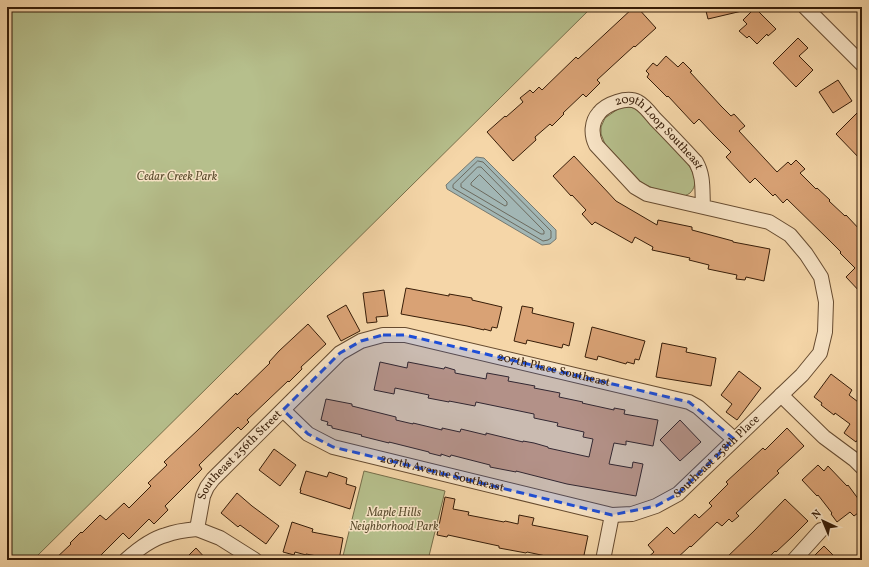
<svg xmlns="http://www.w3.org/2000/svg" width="869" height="567" font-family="Vollkorn,serif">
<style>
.green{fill:#b6bf8c;stroke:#766e4a}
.water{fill:#a2b6b4;stroke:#77796f}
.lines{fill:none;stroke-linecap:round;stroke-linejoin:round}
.shore{stroke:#6c6a5e;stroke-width:1}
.building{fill:#d9a275;stroke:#371d08}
.minor-casing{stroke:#664b30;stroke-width:16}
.minor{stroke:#f8e4c6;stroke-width:14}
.marked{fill:#1d4ed8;fill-opacity:0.2;stroke:#1d4ed8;stroke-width:3;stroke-dasharray:8 5;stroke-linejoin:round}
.labels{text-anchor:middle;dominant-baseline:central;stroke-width:3;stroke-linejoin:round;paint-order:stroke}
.street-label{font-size:12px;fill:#371d08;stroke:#f8e4c6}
.park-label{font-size:12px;font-style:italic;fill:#5d4e30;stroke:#f8e4c6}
</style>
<rect width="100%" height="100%" fill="#f5d6a8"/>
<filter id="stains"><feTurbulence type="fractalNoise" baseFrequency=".005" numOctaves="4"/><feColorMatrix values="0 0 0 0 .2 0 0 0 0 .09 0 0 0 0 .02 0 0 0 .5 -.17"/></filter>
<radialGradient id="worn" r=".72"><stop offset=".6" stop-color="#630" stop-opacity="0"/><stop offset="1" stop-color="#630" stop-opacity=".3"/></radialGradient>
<g class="green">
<polygon points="7,7 592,7 33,560 7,560"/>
<path d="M621 107H630L637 109 687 162C692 171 700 183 690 193 687 195 683 197 679 197 674 196 668 193 664 192 656 189 648 187 641 182L605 144 601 134V127L605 118Z"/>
<polygon points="364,471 445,491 428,560 342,560"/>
</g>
<polygon class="water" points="476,157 484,158 556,230 556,239 550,244 542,245 447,189 446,185"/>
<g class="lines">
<g class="shore">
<polygon points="478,161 483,162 551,231 551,238 548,240 543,241 453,188 453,185"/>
<polygon points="478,167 481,167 544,231 544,234 541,234 461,187 461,184"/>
<polygon points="480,175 507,202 507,205 505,206 471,185 471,183 478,176"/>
</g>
</g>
<g class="building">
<polygon points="634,7 637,7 656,28 635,47 634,46 597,80 600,83 586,97 583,94 563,113 564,114 552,126 550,124 535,137 536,140 513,161 487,132 505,116 506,117 523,102 520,98 530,90 533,93 539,87 542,90 576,57 578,59"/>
<polygon points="705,7 742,7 742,11 708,19"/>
<polygon points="755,8 776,29 768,36 767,34 757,44 749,36 747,38 739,31 747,24 743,20"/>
<polygon points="798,38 808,48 799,56 813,70 796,87 773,63"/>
<polygon points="666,56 678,67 683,62 692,71 690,72 721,106 731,116 734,114 745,126 739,131 777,172 788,162 791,165 796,160 805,169 800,173 816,189 817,188 830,200 829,201 845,216 846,215 862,232 862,294 846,277 855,268 840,253 841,252 829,240 787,199 783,203 775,194 773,196 755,178 750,183 726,157 731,152 714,135 699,119 694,124 668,96 667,97 647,77 649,74 646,71 653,63 657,66"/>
<polygon points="838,80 852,101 833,113 819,92"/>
<polygon points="862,108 862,161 836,134"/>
<polygon points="574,156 616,201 657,225 658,220 692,227 692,230 733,241 733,242 770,249 764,281 746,277 745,280 736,279 737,275 708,269 709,265 689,260 690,258 652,250 653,247 635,237 632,243 595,222 592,225 582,214 586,210 572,195 571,196 553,176"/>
<polygon points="406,288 449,296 449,294 472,298 472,300 502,307 497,328 492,327 491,331 484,329 484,330 467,326 401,314"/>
<polygon points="384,290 388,316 376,317 377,322 367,323 363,293"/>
<polygon points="346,305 360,331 341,341 327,316"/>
<polygon points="522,306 533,308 532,313 574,323 569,346 563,344 562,348 527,340 526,344 514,341"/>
<polygon points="308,324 326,344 301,367 302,369 289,382 288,381 247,420 249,422 241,430 238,427 199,465 202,469 165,506 168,510 154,524 149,519 129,539 123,533 96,560 54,560 71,544 70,543 81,532 82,533 100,515 106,520 124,503 129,508 151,486 148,483 167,465 164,462 199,429 236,393 237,395 270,363 269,362 279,351"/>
<polygon points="592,327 645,341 639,360 635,359 634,364 627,362 626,364 598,356 597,360 585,357"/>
<polygon points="662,343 687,348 686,352 716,358 711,386 656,377"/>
<polygon points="380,362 407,368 408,362 444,369 445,367 455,370 455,373 486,379 487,373 509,377 508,381 535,386 534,388 560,393 559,397 583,402 582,403 614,410 614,408 625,410 624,414 658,420 653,446 626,441 626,445 614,443 609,464 632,468 633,462 643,464 636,496 567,484 516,471 516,472 490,467 490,465 451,455 450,457 441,454 441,456 429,453 429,452 389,442 389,443 361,436 362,435 332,428 332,426 327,425 328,422 321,420 326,399 352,404 352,406 396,417 396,420 413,424 413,423 442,430 442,428 460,432 461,429 486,435 486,433 523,442 523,441 534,443 548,447 548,448 589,457 593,439 583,437 584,432 557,426 558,423 534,418 534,414 476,402 475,406 449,401 449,402 428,398 429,395 395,388 394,394 374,390"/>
<polygon points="739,371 761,388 737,420 726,412 732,404 721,395"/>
<polygon points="831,374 852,390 849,395 862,405 862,433 856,442 844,433 850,424 835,413 834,415 821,405 822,403 814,397"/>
<polygon points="680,420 701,442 680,461 660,440"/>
<polygon points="787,428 804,446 777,471 779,473 736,513 739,516 732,522 729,519 722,526 717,522 691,547 690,546 675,560 645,560 654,552 648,545 667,527 674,534 695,514 699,518 712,506 709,503 728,484 726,482 763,448 765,450"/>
<polygon points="274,449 296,465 280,486 259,470"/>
<polygon points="818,465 824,471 828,466 847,486 848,485 862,504 862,510 854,516 850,512 837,522 831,514 832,513 818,495 817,496 802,480"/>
<polygon points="306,471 327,477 329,472 347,478 346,484 356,487 350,509 300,493 301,490 300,490"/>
<polygon points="237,493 252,506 279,526 266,544 240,525 238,527 221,513"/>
<polygon points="445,497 455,499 453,509 469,512 468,515 504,522 505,521 518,524 519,515 534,518 532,525 588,536 583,560 560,560 560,559 527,552 526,553 499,548 499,546 448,535 447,537 437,535"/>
<polygon points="785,499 808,521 792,537 776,552 775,551 766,560 724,560 754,531"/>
<polygon points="292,522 313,529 312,532 343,538 339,560 306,554 306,555 295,552 294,555 283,552"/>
<polygon points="824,546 838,560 810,560"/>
<polygon points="196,548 207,560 184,560"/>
</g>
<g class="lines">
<defs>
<g id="minor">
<polyline points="805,7 862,64"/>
<polyline points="781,395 824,437 855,460 862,467"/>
<path id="s1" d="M283 410 308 434 333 447 612 515 632 514 656 506 678 494 802 375 820 353 825 332 826 302 821 277 806 254 790 235 769 222 647 194 635 187 596 145C591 135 591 122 599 113 606 104 627 96 638 102 644 105 651 114 655 119 669 133 682 147 696 162 704 176 702 190 703 206"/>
<path id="s2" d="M197 529 203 496 207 487 213 479 340 353 361 341 383 335H405L689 402 698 407 734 439"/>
<polyline points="197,529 220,538 255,560"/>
<path d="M126 560C137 550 151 539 166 535 176 531 186 530 197 529"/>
<polyline points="603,560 612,515"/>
<polyline points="794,560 821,530"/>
</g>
</defs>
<use href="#minor" class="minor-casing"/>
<use href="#minor" class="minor"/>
</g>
<path class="marked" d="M383 335H405L689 402 734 439 678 494 656 506 612 515 333 447 308 434 283 410 340 353 361 341Z"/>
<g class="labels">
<g class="street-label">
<text stroke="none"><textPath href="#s1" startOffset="1082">209th Loop Southeast</textPath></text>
<text stroke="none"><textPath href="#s2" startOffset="454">207th Place Southeast</textPath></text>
<text stroke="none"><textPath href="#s1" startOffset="474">Southeast 258th Place</textPath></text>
<text stroke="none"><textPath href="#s2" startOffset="89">Southeast 256th Street</textPath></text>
<text stroke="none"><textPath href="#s1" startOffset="175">207th Avenue Southeast</textPath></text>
</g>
<g class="park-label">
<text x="177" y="177">Cedar Creek Park</text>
<text x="394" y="513">Maple Hills<tspan x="394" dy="14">Neighborhood Park</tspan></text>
</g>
</g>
<rect width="869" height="567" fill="none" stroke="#f5d6a8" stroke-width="24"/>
<rect x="8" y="8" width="853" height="551" fill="none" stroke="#371d08" stroke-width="2"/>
<rect x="12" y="12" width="845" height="543" fill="none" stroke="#371d08"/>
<g transform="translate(823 521) rotate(316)" stroke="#f8e4c6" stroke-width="3" paint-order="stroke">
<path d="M0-3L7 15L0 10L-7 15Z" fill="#371d08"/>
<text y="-6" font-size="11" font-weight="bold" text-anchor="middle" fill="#371d08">N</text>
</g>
<rect width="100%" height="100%" filter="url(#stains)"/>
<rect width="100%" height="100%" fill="url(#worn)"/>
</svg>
